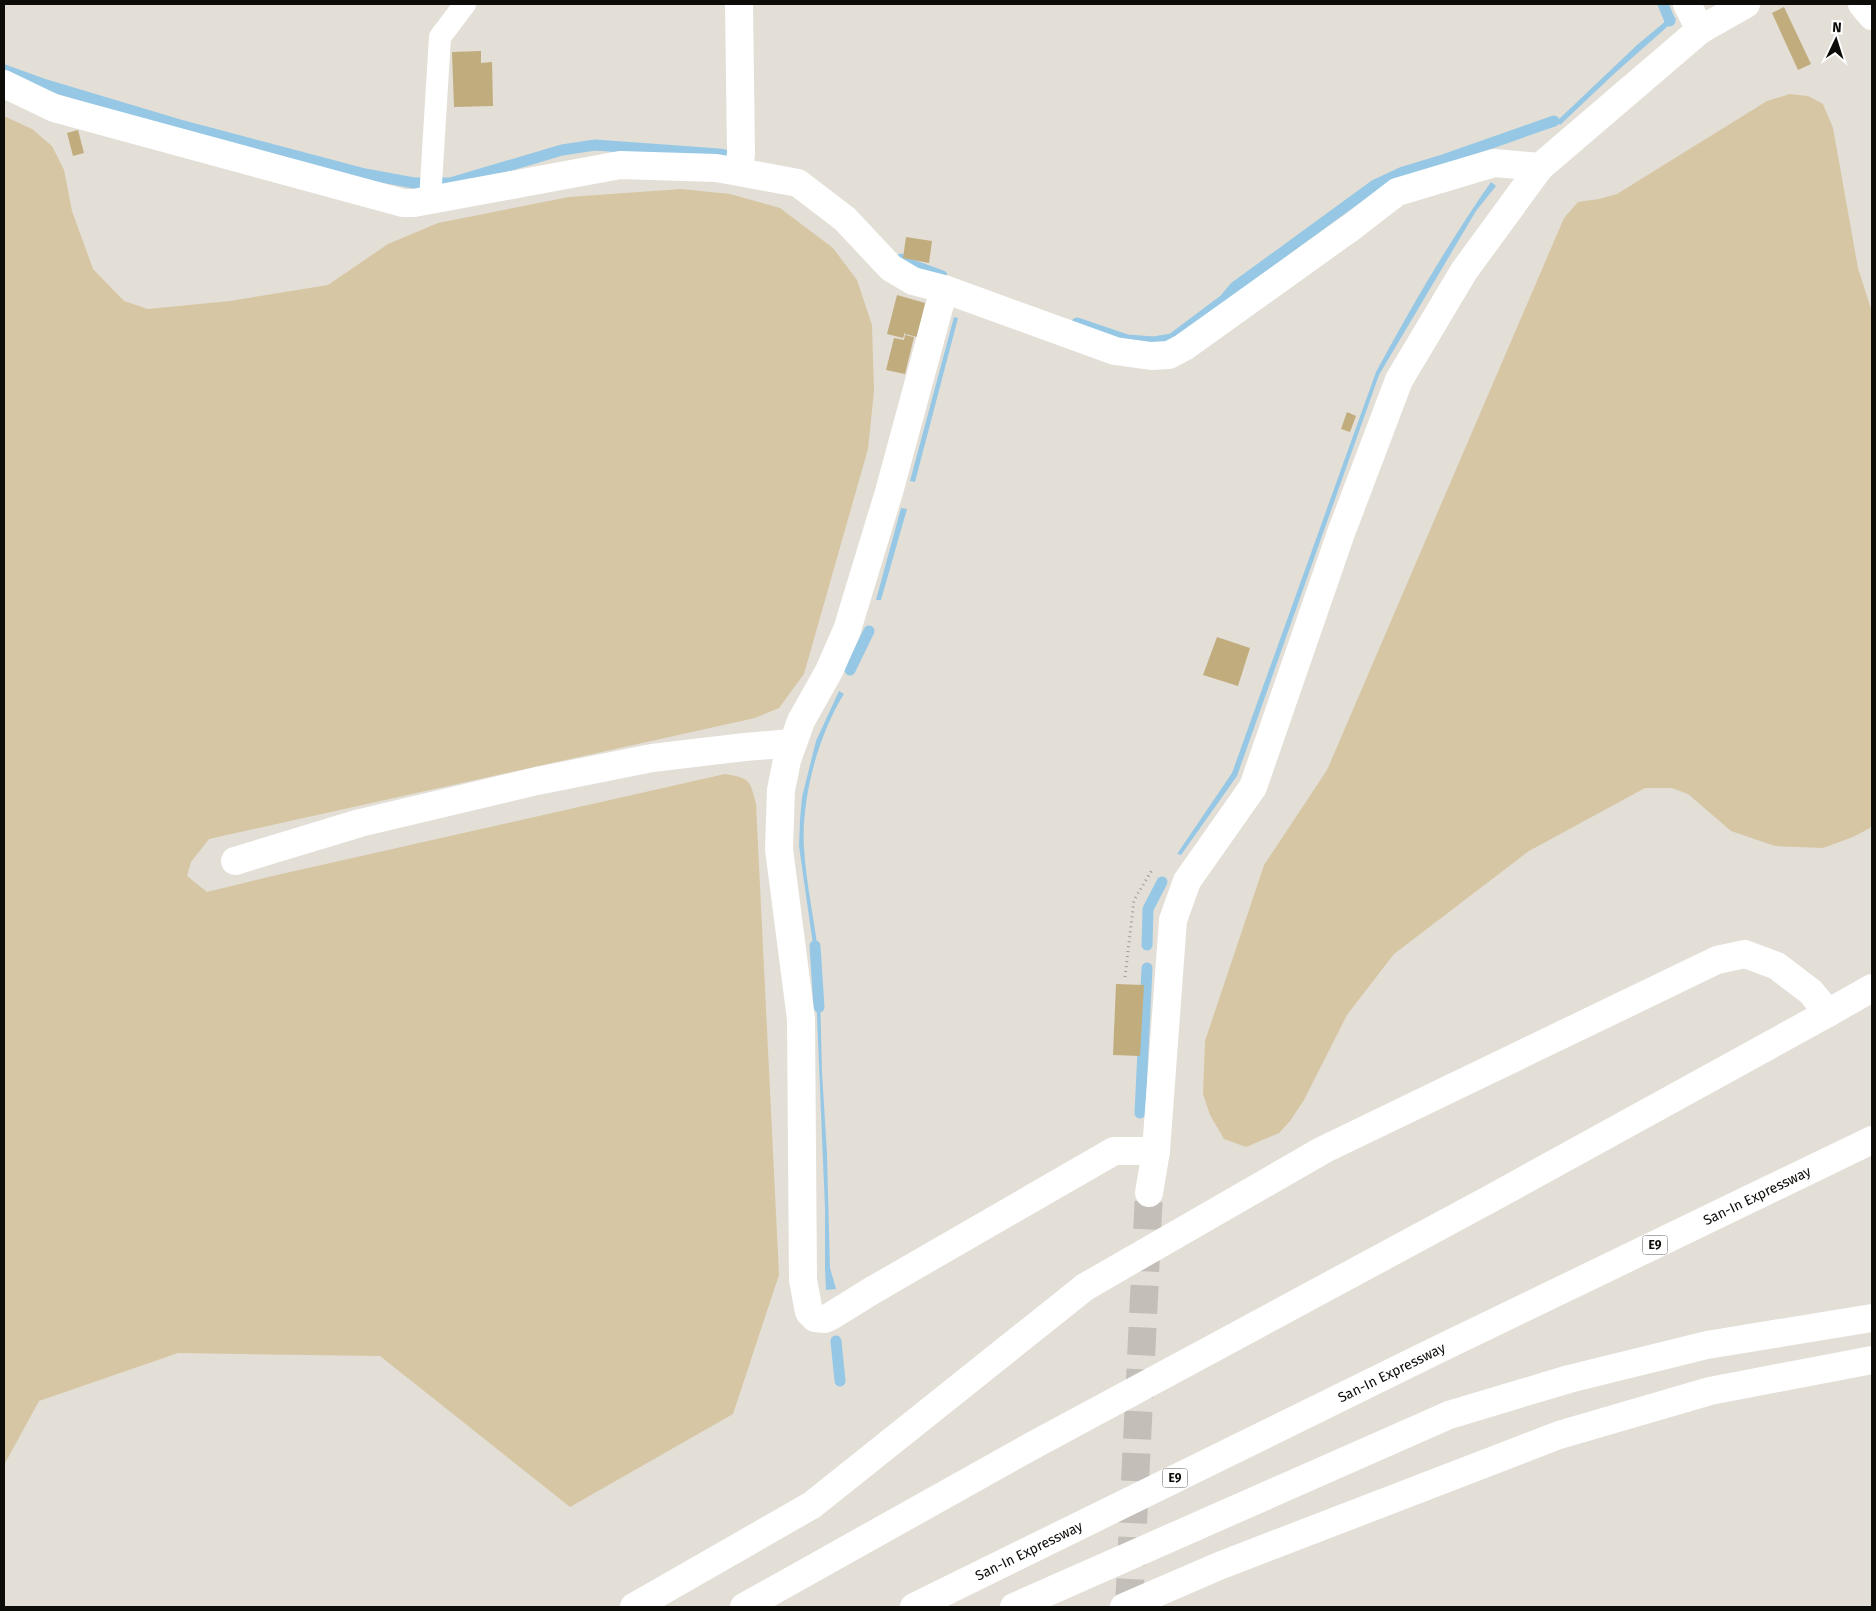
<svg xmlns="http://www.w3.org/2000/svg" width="1876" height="1611" font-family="'Fira Sans',sans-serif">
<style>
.green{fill:#d6c6a3}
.water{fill:#96c8e5}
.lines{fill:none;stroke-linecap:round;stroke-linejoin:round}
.stream{stroke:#96c8e5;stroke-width:11}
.building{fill:#c1ac7d}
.minor-tunnel{stroke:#c3bfb8;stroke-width:28;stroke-dasharray:28 14;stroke-linecap:butt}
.path{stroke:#9e9b95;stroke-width:3;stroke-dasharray:1 4;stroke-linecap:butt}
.service{stroke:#fff;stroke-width:22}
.minor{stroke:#fff;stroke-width:28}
.trunk{stroke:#fff;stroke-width:28}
.motorway{stroke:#fff;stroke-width:28}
.labels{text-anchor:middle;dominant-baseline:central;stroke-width:4;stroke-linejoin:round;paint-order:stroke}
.shield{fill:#fff;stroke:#565553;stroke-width:1}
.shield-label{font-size:12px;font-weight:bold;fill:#0d0c09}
.street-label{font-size:14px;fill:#0d0c09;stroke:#fff}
</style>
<rect width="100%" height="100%" fill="#e3dfd7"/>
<g class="green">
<polygon points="1790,94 1808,96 1823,104 1833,128 1858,268 1872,312 1872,823 1870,828 1853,837 1823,848 1775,846 1731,831 1688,794 1672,788 1645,788 1529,851 1394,954 1347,1015 1304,1100 1290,1121 1279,1133 1246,1147 1224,1139 1210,1115 1203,1094 1205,1041 1264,865 1327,770 1564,218 1578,202 1599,199 1617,194 1767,101"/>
<path d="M4 116 32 129 52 146 64 170 72 211 93 269 124 301 148 309 230 301 328 285 388 244 438 223 569 197 681 189 730 194 780 208 833 248 857 280 872 325 874 391 868 449 804 674 779 708 755 718 209 839 191 862 187 876 207 892 277 875 725 774C750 778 750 780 756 804L779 1275 733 1414 570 1507 380 1356 178 1353 39 1401 4 1465Z"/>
</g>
<g class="water">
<polygon points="1673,15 1676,19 1615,73 1560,125 1557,121 1637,45"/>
<path d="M1491 182 1496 186 1476 211 1379 375 1237 776 1181 855 1177 854 1232 773 1376 372C1411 307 1449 242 1491 182Z"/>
<polygon points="954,317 958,318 915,482 910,481"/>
<polygon points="901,508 907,509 881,600 876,600"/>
<path d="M839 691 844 694C818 735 801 799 804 848 806 883 815 923 819 958L815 959 799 846 800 820 802 797 816 741Z"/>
<polygon points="816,992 820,992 822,1072 827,1154 830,1268 836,1289 826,1290 825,1268 825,1209"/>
</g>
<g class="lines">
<g class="stream">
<polyline points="1663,4 1670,21"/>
<polyline points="4,70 43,84 180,125 365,174 414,183 450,183 562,150 595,145 719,154 740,158"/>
<polyline points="901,259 904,262 942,276"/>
<polyline points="1077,323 1127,340 1154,342 1172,339 1224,300 1235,287 1375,185 1403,172 1443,160 1554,121"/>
<polyline points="850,670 869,631"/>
<polyline points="1147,945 1148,909 1162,882"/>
<polyline points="815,946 819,1007"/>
<polyline points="1140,1113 1147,968"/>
<polyline points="836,1341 840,1381"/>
</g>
</g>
<g class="building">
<polygon points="1784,7 1811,64 1798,70 1772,13"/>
<polygon points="481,51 481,63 492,62 493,106 454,107 452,52"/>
<polygon points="78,130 84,153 73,156 67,133"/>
<polygon points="906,237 932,241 929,263 903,258"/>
<polygon points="897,295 925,303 917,337 905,334 905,332 903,338 887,334"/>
<polygon points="905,335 914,337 905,374 886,370 894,338 904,340"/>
<polygon points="1347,412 1356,416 1350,432 1341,429"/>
<polygon points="1217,637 1250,648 1238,686 1203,675"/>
<polygon points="1116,984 1144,985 1140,1056 1113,1055"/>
</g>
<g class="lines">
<polyline class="minor-tunnel" points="1129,1607 1149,1193"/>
<polyline class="path" points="1125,977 1134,900 1152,870"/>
<polyline class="service" points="430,200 440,37 465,4"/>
<g class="minor">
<polyline points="1687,4 1700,30 1746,4"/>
<polyline points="4,84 54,108 403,203 414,203 620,165 716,168 739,172 798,183 845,219 891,268 913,281 944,289 1115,351 1151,356 1169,355 1184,347 1353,226 1397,192 1494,163 1540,167"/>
<polyline points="739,172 741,153 739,4"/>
<polyline points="944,289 889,492 847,630 829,671 801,721 787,760 781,790 779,849 801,1019 803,1280 809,1312 815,1318 825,1319 831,1316 873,1290 1114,1151 1156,1151"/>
<polyline points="235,861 360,823 537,781 652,758 745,747 793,743"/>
<polyline points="1149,1193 1156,1151 1173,920 1187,881 1253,787 1341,533 1399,380 1464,271 1540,167 1700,30"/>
<polyline points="634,1607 812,1505 1085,1287 1323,1150 1717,960 1745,954 1777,966 1811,992 1828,1013"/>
<polyline points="1124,1607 1219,1566 1559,1435 1710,1391 1872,1360"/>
</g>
<g class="trunk">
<polyline points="1862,4 1872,16"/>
<polyline points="1828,1013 1872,988"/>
</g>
<g class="motorway">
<polyline points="744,1607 1030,1447 1490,1199 1828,1013"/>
<path id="s1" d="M914 1607 1437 1350 1872 1140"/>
<polyline points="1014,1607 1449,1415 1569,1379 1707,1345 1872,1318"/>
</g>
</g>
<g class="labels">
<g class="shield">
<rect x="1642.5" y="1235.5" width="25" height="19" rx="4"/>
<rect x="1162.5" y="1468.5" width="25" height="19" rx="4"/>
</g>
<g class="shield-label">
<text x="1655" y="1245">E9</text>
<text x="1175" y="1478">E9</text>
</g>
<g class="street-label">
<text stroke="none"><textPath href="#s1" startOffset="938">San-In Expressway</textPath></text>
<text stroke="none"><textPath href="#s1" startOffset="532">San-In Expressway</textPath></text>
<text stroke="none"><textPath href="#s1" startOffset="128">San-In Expressway</textPath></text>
</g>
</g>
<rect width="1876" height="1611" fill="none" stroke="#0d0c09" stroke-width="10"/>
<g transform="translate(1836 40) rotate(4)" stroke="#ffffff" stroke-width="4" paint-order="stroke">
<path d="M0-4L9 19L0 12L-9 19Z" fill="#0d0c09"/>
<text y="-8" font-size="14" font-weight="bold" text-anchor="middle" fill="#0d0c09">N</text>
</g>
</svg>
